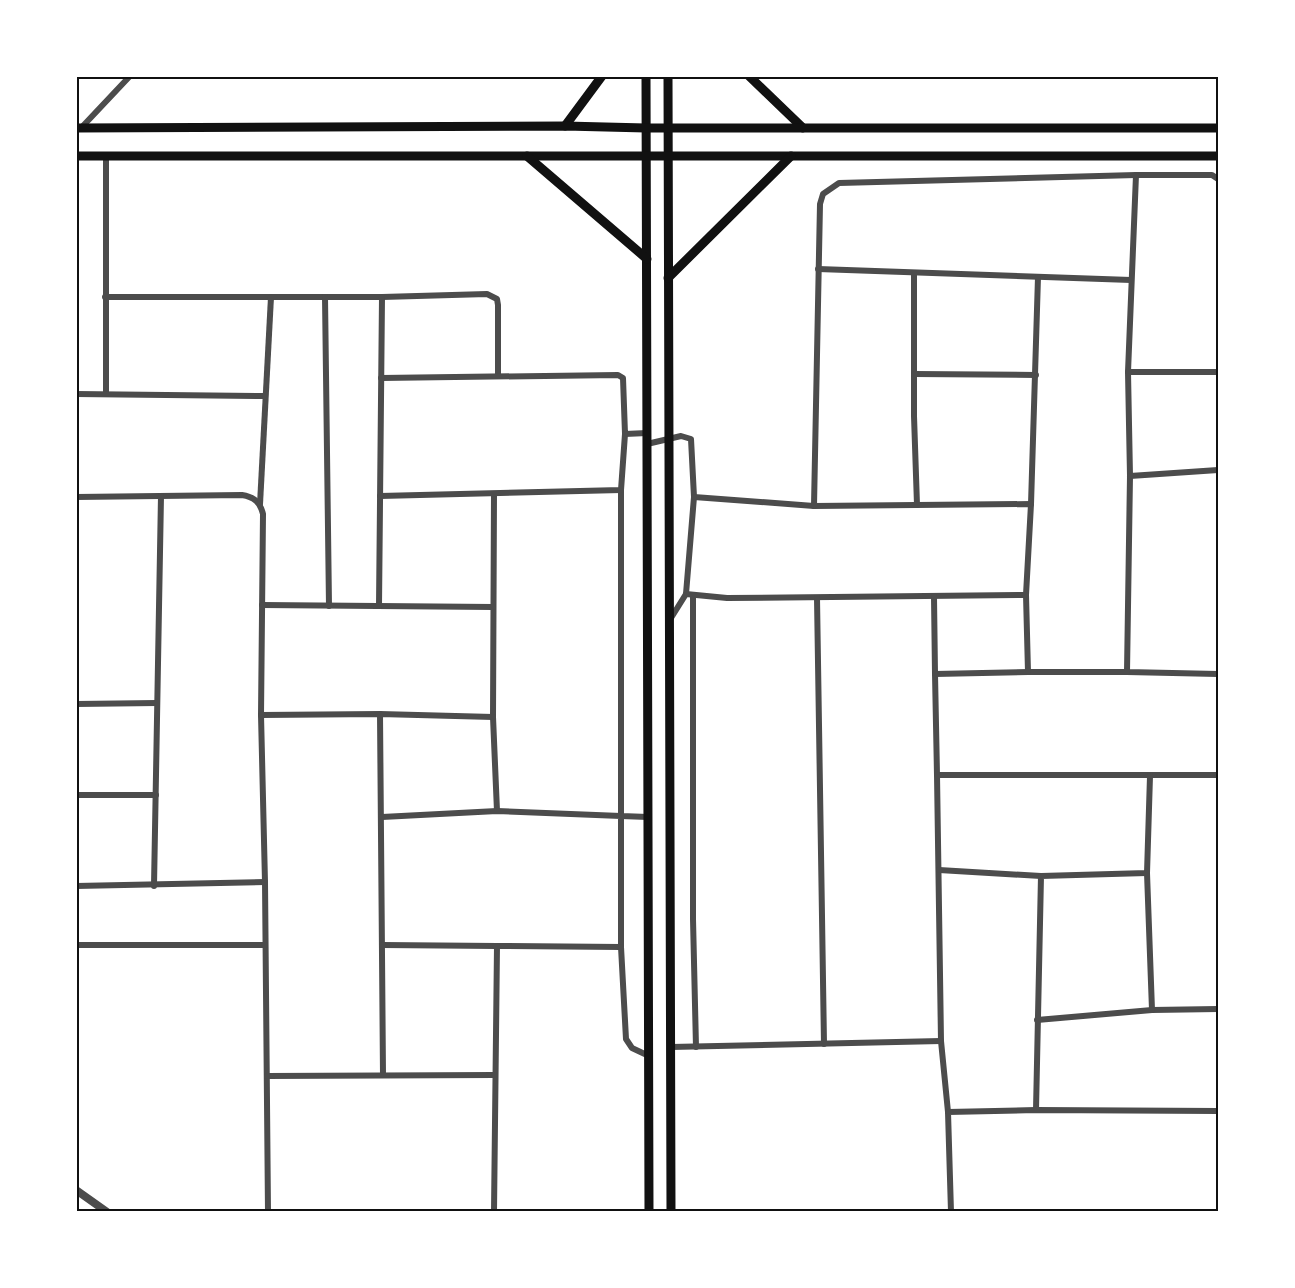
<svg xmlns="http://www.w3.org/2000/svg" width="1295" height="1288" font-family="'Alegreya Sans',sans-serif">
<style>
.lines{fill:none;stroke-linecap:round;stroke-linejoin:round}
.minor{stroke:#4c4c4c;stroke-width:6}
.tertiary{stroke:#4c4c4c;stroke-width:8}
.secondary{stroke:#111;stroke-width:9}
.neatline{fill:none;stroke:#111;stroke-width:2}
</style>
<rect width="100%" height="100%" fill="#fff"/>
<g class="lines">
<g class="minor">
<polyline points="81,128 130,76"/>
<polyline points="106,156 106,394"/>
<polyline points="818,269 1131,280"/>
<polyline points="914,273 914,416 917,505"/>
<polyline points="105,297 382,297 487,294 497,299 498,305 498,376"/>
<polyline points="325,297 329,606"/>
<polyline points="1128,372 1136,175 1212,175 1218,179"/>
<polyline points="1218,372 1128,372 1130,476 1127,672 1218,674"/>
<polyline points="914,374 1036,375"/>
<polyline points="381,378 618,375 623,378 625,434 647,433"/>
<polyline points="76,394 265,396"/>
<polyline points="647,444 681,436 691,439 694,497 814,506 1031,504 1026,595 1028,672 1127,672"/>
<polyline points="1130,476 1218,470"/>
<polyline points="621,490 621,816 648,817"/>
<polyline points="494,494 493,717 497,811"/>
<polyline points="380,496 621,490 625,434"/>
<path d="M76 497 242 495C254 497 260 502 263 514L261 715 265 882 268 1212"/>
<polyline points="260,504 271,297"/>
<polyline points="1031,504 1038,277"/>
<polyline points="814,506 820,204 823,194 839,183 1136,175"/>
<polyline points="686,594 727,598 1026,595"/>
<polyline points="693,595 693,919 696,1047"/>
<polyline points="934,597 935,674 1028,672"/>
<polyline points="817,598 824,1044"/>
<polyline points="262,605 493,607"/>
<polyline points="379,606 382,297"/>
<polyline points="671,618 686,594 694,497"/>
<polyline points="935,674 937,775 1218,775"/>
<polyline points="76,704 157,703"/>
<polyline points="380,714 383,1075"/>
<polyline points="261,715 380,714 493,717"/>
<polyline points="937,775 941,1041 948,1112"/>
<polyline points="76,795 156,795"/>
<polyline points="382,817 497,811 621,816 621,947 497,946"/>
<polyline points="939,870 1041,876"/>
<polyline points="76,886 265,882"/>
<polyline points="154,886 161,496"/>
<polyline points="76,945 265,945"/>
<polyline points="382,945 497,946 494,1212"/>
<polyline points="621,947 626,1039 632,1048 649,1056"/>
<polyline points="1152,1010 1218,1009"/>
<polyline points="1037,1020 1152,1010 1147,873"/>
<polyline points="671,1047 941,1041"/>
<polyline points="267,1076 494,1075"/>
<polyline points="1036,1110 1041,876 1147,873 1150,776"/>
<polyline points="951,1212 948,1112 1036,1110 1218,1111"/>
</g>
<polyline class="tertiary" points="76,1190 107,1212"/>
<g class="secondary">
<polyline points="646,76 649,1212"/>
<polyline points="668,76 671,1212"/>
<polyline points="749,76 803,128"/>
<polyline points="565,126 602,76"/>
<polyline points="76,128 565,126 646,128 1218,128"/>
<polyline points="76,156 1218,156"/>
<polyline points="527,156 647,259"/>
<polyline points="668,278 791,156"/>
</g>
</g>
<rect width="1295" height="1288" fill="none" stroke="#ffffff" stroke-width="156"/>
<rect x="78" y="78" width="1139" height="1132" class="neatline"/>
</svg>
